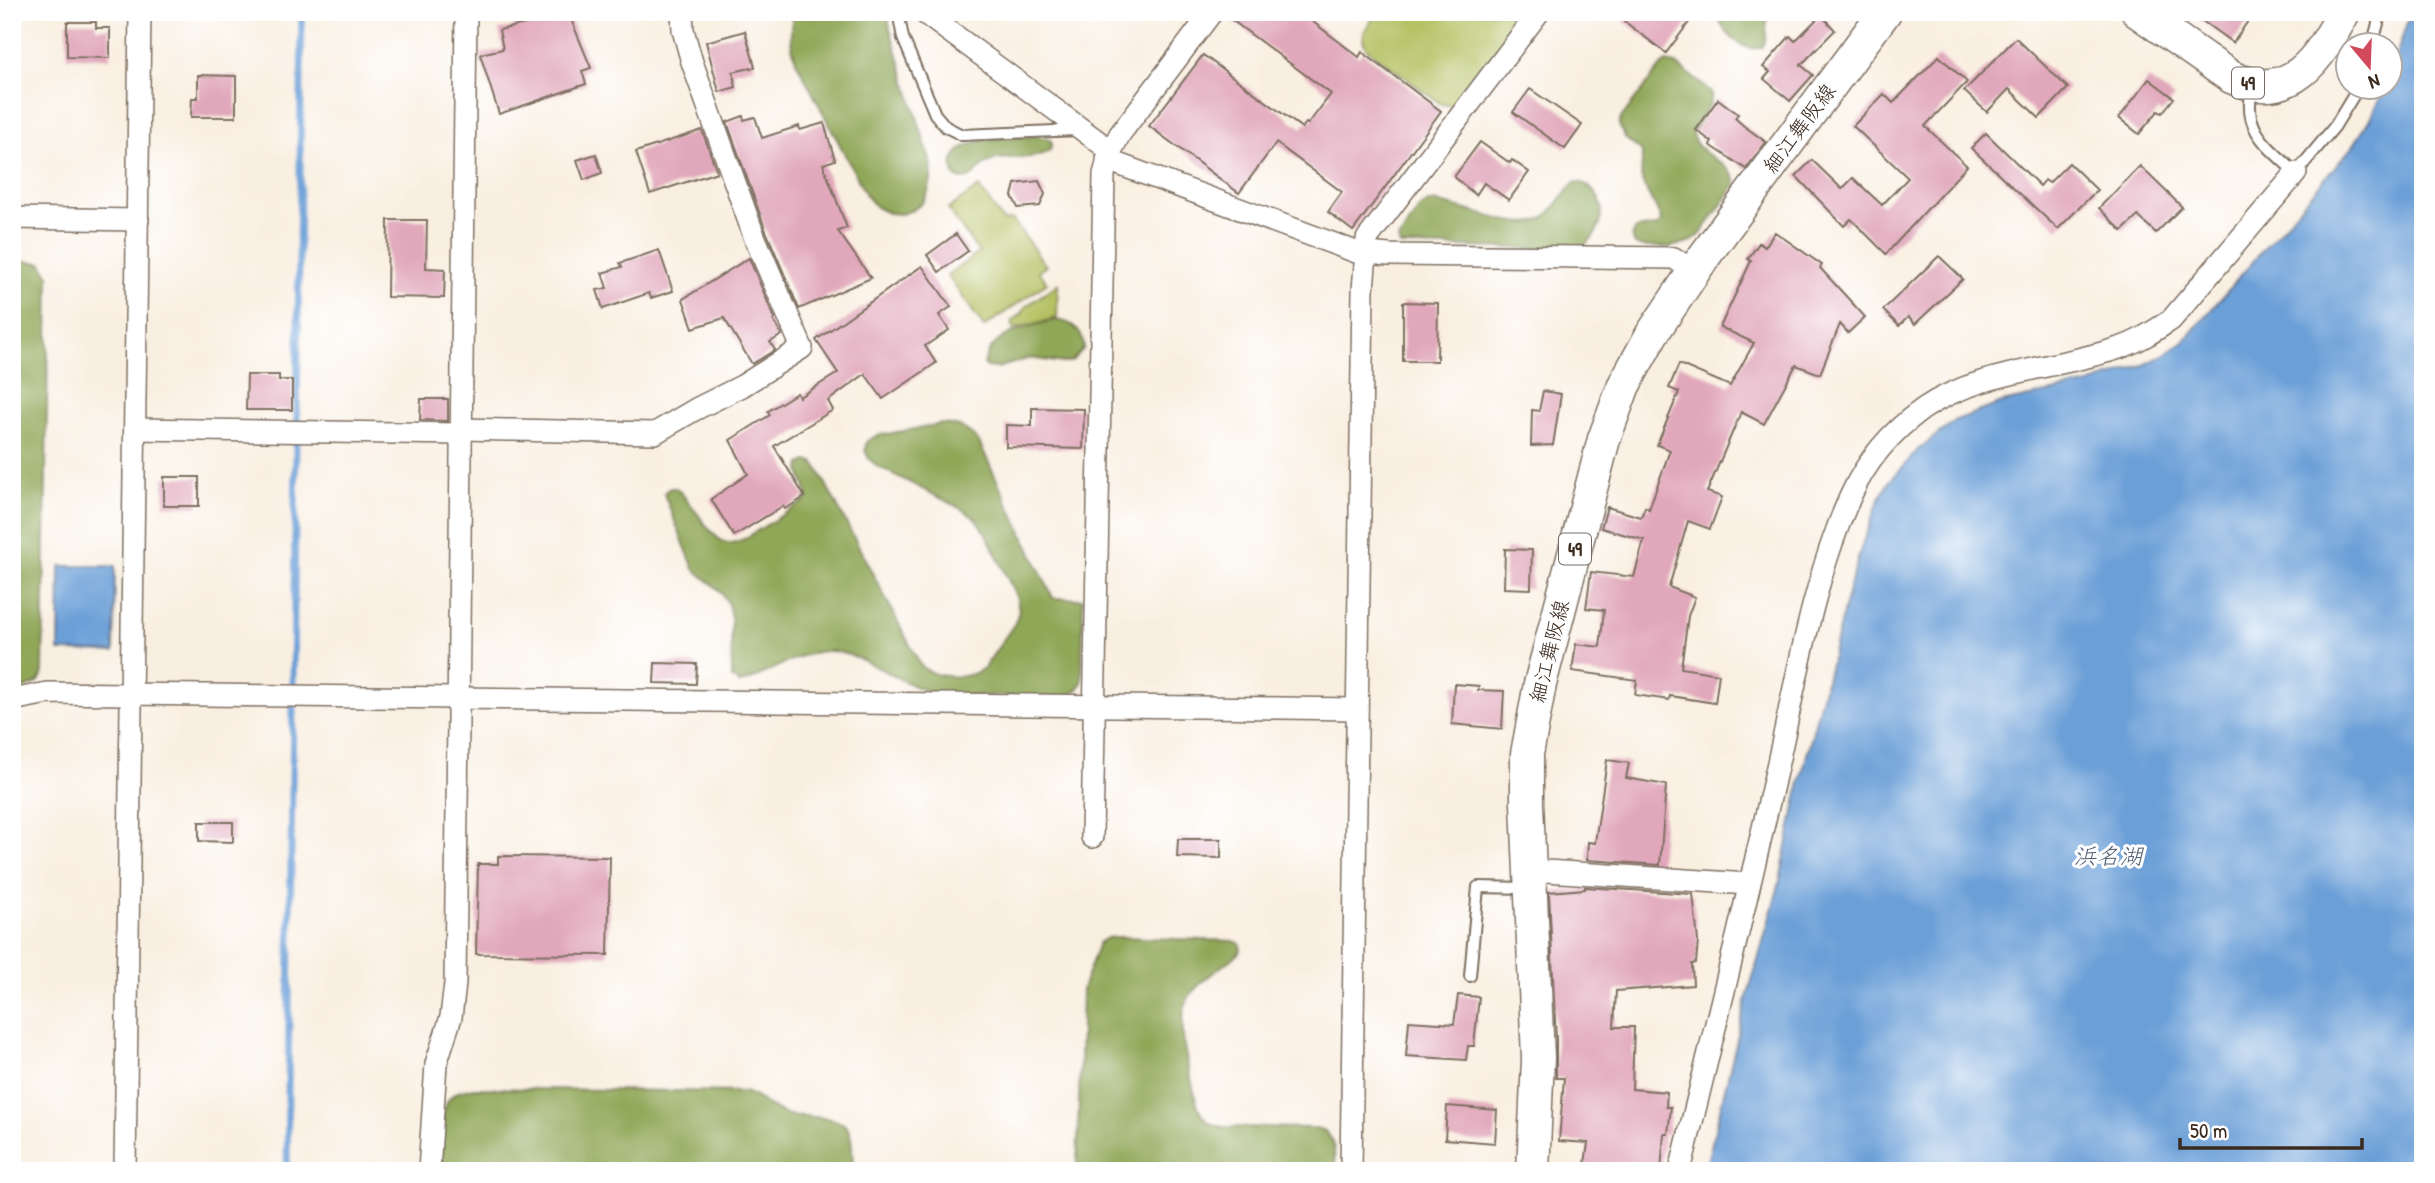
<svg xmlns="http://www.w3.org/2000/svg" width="2435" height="1183" font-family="'Patrick Hand','Klee One',sans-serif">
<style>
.green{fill:#b5c163;stroke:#787640;stroke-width:2}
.forest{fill:#90a759;stroke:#66683c;stroke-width:2}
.water{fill:#6b9fd7;stroke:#53647a;stroke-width:2}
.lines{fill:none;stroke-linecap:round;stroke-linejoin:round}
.stream{stroke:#6b9fd7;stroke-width:7}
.building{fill:#e1a8bb}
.service-casing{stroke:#7e6f62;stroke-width:14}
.minor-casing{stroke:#7e6f62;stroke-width:24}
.primary-casing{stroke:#7e6f62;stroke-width:35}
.service{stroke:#fff;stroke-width:10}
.minor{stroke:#fff;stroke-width:21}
.primary{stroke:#fff;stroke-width:32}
.labels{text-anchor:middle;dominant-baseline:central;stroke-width:6;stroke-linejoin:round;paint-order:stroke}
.shield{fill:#fff;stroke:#766a62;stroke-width:2}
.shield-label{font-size:19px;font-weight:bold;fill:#3b2a1e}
.street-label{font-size:21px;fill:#3b2a1e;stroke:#fff}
.water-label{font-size:23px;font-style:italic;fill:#515f71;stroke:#fff}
</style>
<rect width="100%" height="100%" fill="#fff"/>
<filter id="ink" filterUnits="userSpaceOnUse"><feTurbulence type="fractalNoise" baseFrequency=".0143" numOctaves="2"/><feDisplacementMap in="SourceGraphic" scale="14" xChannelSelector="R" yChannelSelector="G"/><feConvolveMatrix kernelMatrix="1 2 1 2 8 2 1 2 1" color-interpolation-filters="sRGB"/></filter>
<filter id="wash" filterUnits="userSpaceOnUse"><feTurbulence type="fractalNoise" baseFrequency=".00686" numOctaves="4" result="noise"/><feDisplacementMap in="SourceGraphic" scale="28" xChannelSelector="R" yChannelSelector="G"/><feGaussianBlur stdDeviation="1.57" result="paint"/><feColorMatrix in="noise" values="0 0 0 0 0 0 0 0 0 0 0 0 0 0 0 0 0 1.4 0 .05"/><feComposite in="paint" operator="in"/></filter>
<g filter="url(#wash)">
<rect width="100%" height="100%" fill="#f9efe1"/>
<g class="green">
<path d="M1378 12H1527L1459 102 1453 106 1441 104 1367 49C1357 34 1369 24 1378 12Z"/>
<polygon points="979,187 1003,221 1013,220 1046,266 1039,271 1047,283 984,327 947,275 979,253 948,209"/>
<polygon points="1058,284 1057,318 1013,329 1012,321 1022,314 1025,307"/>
</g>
<g class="forest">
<path d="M794 12H887L890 29 932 166 931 180 928 192 922 203 913 210 901 214 888 213 876 207 866 195 796 61C790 43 789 30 794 12Z"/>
<path d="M1725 12H1768L1765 40 1762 47C1746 53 1726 36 1720 21Z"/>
<path d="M1666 62 1676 64 1711 92C1714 108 1698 119 1692 133 1696 158 1732 159 1736 184L1700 235 1692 241 1671 247H1642L1635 244 1632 237 1636 229 1658 226 1661 221C1659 207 1646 195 1642 180 1640 172 1643 162 1642 152L1625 138 1619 125 1621 118 1661 66Z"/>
<path d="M1036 136 1047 138 1052 142 1050 150C1033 162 1014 155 994 160 978 164 974 185 955 177 938 135 1013 137 1036 136Z"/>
<path d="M1575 182C1584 182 1588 185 1594 192 1611 210 1598 239 1578 249L1400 246 1398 240 1420 207 1430 202C1458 203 1521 233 1542 219 1556 211 1562 193 1575 182Z"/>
<path d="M12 260 42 263 49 276 43 672C40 687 26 687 12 691Z"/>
<path d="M1056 320C1073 322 1083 330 1084 348L1072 361 1063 363 1030 358 997 368 986 367 984 364C992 331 1029 327 1056 320Z"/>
<path d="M942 424C959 425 967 428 979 442L1053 598 1083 599 1082 682C1078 691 1074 694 1065 697L944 695C900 689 858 644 818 652 794 656 770 671 748 681L739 683 732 678 731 618 728 603 719 590 694 569 664 494 669 488H676C691 501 707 532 722 541 729 545 737 542 744 539L806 500C810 486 797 478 801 464L807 461 813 462 817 467 921 666C935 679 969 680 984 668L1015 623 1019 611 1017 598 987 535 976 519 962 509 877 466 869 459 865 450 867 441 876 436Z"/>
<path d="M1119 937 1233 941 1239 943 1241 949 1238 954C1222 967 1200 980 1189 997 1173 1022 1191 1077 1197 1104L1202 1115 1209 1123 1224 1127 1310 1128 1324 1130 1333 1141 1336 1171H1077L1082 989 1099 943 1107 938Z"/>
<path d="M473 1088 744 1092C760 1096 768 1108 782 1113 788 1116 796 1116 803 1116 854 1120 851 1122 853 1171H440C441 1154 439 1112 449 1099 454 1092 464 1090 473 1088Z"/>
</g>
<g class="water">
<path d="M2410 12H2423V1171H1705L1748 994 1779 885 1800 782 1849 589 1863 542 1879 500 1888 483 1919 449 1956 420 2002 403 2089 384 2146 364 2164 355 2184 341 2353 146 2369 120 2385 88H2390C2390 66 2404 35 2410 12Z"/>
<polygon points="60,566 115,566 114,652 59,651"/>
</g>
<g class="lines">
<g class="stream">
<polyline points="297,421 302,12"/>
<polyline points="293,685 296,443"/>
<polyline points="287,1171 293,707"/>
</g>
</g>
<g id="blocks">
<g class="building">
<polygon points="531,12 568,12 591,68 582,71 586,84 499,114 480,54 503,49 499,30 534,22"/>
<polygon points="1225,12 1300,12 1359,57 1362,52 1441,111 1353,231 1328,212 1342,192 1276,143 1239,193 1149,126 1203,55 1302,128 1306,123 1308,124 1331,94 1225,15"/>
<polygon points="1612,12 1678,12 1690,21 1666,53"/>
<polygon points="2190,12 2254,12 2233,43"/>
<polygon points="1821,15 1835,30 1801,65 1813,75 1790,101 1764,79 1770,72 1763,67 1790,36 1795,41"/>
<polygon points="67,22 96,22 96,28 110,28 110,58 67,57"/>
<polygon points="745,31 755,67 733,72 736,87 719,92 706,42"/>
<polygon points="2016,38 2068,88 2039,118 2009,89 1987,112 1964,91"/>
<polygon points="1939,56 1967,82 1925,126 1967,166 1886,254 1851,219 1844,226 1796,176 1812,160 1842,189 1853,178 1882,205 1908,178 1853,126 1884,94 1893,103"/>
<polygon points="198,75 236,76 236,117 191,117 192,98 198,98"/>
<polygon points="2149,79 2174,98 2162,113 2158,111 2139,134 2119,118"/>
<polygon points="1530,89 1582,125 1565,149 1513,112"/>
<polygon points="1718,99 1738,114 1735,118 1744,126 1766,142 1746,169 1710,145 1712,142 1696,130"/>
<polygon points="743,116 744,120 755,117 762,138 799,126 800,130 824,123 835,160 823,164 847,228 838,231 871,278 799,309 766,231 727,122"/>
<polygon points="702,130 717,172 650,194 636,152"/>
<polygon points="1986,133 2040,186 2045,180 2049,183 2069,163 2097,190 2058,229 1971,148"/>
<polygon points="1480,142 1510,163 1512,160 1529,172 1509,200 1484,183 1476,195 1454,177"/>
<polygon points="596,154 602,173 584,180 577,160"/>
<polygon points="2140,166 2182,207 2156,233 2138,216 2122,231 2099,208"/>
<polygon points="1039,181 1045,194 1040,206 1018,208 1012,196 1015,184"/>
<polygon points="388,220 427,220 426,268 445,269 444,298 387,297"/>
<polygon points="1775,232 1822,265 1820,268 1865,317 1848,333 1840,324 1820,374 1796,365 1764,424 1741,412 1707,492 1722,497 1710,529 1688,521 1669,587 1695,597 1688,616 1681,668 1719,674 1715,703 1670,696 1669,700 1635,695 1637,680 1572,671 1576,644 1600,647 1604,610 1586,608 1591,572 1634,577 1644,540 1601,528 1607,507 1641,517 1645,507 1649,509 1670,450 1657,445 1679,392 1669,388 1679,364 1730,386 1754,343 1720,327 1751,261 1748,259 1759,243 1765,247"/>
<polygon points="956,234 968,251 939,272 927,255"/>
<polygon points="659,250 673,291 651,298 649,293 603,309 597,290 607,288 602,273 622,267 620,263"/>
<polygon points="1939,256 1963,279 1915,324 1908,317 1899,326 1883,310"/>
<polygon points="749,258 775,319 773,320 782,335 770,342 775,350 752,364 724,318 693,328 683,299"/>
<polygon points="922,266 951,307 939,315 949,330 925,346 936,363 883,399 865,374 828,401 833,410 774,446 805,497 785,509 783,506 734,536 711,499 748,474 730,440 770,415 768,411 797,393 799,397 838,373 816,340"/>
<polygon points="1403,302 1438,303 1437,361 1403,361"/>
<polygon points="247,375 279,375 279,380 292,380 292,410 246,410"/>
<polygon points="1543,391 1561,394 1553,445 1531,446 1532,410 1539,411"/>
<polygon points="421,399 448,399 448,421 420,420"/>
<polygon points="1032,408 1084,409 1083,449 1006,447 1006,425 1032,426"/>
<rect x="164" y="477" width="35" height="29"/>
<polygon points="1505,549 1532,550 1531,589 1504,588"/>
<polygon points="655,663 697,664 696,684 654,683"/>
<polygon points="1454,684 1479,686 1478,690 1504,691 1502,729 1452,724"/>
<polygon points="1607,760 1629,763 1626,778 1666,785 1660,865 1587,860 1588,842 1595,843"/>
<polygon points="199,822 233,822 233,842 199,841"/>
<polygon points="1178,839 1221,839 1221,858 1177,857"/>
<polygon points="498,856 610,857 608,955 476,954 478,864 498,864"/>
<polygon points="1585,887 1693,894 1698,941 1696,963 1692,964 1693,985 1616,991 1614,1027 1634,1027 1632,1089 1667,1092 1666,1107 1671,1107 1668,1134 1664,1134 1661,1171 1584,1171 1588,1143 1559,1141 1564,1078 1556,1078 1556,1041 1549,892 1585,889"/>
<polygon points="1458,995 1479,997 1474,1046 1468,1046 1466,1060 1406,1056 1409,1021 1454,1024"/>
<polygon points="1447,1106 1497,1110 1495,1143 1445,1139"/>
</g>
</g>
</g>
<g filter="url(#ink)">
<use href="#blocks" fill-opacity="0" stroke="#7e6f62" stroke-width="2"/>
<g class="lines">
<defs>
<g id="service">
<polyline points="898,12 903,38 935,114 946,127 962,135 1078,130"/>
<polyline points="2372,46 2381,12"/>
<path d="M2253 87C2240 129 2269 147 2296 173L2335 126 2358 88"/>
<polyline points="1470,976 1478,887 1528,888"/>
</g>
<g id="minor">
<polyline points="923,12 1111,151"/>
<polyline points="1107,160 1356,252 1389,255 1674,258 1694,272"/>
<polyline points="12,218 138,220"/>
<polyline points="135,429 461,434"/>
<polyline points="461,429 655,433 696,409 742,386 802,348 754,236 692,62 683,30 682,12"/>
<polyline points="12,700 48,693 1357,709"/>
<polyline points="1092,837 1104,174 1110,153 1120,134 1212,12"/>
<polyline points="1530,872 1546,871 1749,884"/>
<polyline points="125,1171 140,12"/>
<polyline points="429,1171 436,1064 451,1017 455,984 466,12"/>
<polyline points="1351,1171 1363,290 1367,239 1539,12"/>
<path d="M1680 1171C1712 1039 1745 908 1775 776 1796 684 1812 581 1851 495 1867 460 1892 431 1923 409 1978 371 2056 369 2119 348 2138 342 2154 331 2171 320L2296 173"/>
</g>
<g id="primary">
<path d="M2138 12 2231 77C2291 104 2319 59 2344 12"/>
<polyline points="1533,1171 1538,1058 1527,803 1527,754 1540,684 1604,439 1624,385 1652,334 1703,258 1885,12"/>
</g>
</defs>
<use href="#service" class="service-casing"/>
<use href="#minor" class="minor-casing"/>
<use href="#primary" class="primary-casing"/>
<use href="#service" class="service"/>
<use href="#minor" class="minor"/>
<use href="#primary" class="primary"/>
</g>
</g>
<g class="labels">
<g class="shield">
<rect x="2232" y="67.5" width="32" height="31" rx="5"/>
<rect x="1559" y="533.5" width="32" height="31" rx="5"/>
</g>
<g class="shield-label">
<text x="2248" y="83">49</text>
<text x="1575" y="549">49</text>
</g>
<g class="street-label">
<text transform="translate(1799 128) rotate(-53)">細江舞阪線</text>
<text transform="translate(1549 651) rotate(-76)">細江舞阪線</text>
</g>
<g class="water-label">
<text x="2108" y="855">浜名湖</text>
</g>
</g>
<rect width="2435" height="1183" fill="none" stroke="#fff" stroke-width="42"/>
<g transform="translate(2369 66) rotate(161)"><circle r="33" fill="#ffffff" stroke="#b1aaa5" stroke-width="2"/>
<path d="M0-5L12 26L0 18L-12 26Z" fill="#d1495b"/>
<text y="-10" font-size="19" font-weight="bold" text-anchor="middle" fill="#3b2a1e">N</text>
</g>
<path d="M2180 1138v10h182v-10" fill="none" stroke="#3b2a1e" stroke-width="3.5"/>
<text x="2190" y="1138" font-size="21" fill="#3b2a1e" stroke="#ffffff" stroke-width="5" paint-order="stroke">50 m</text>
</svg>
